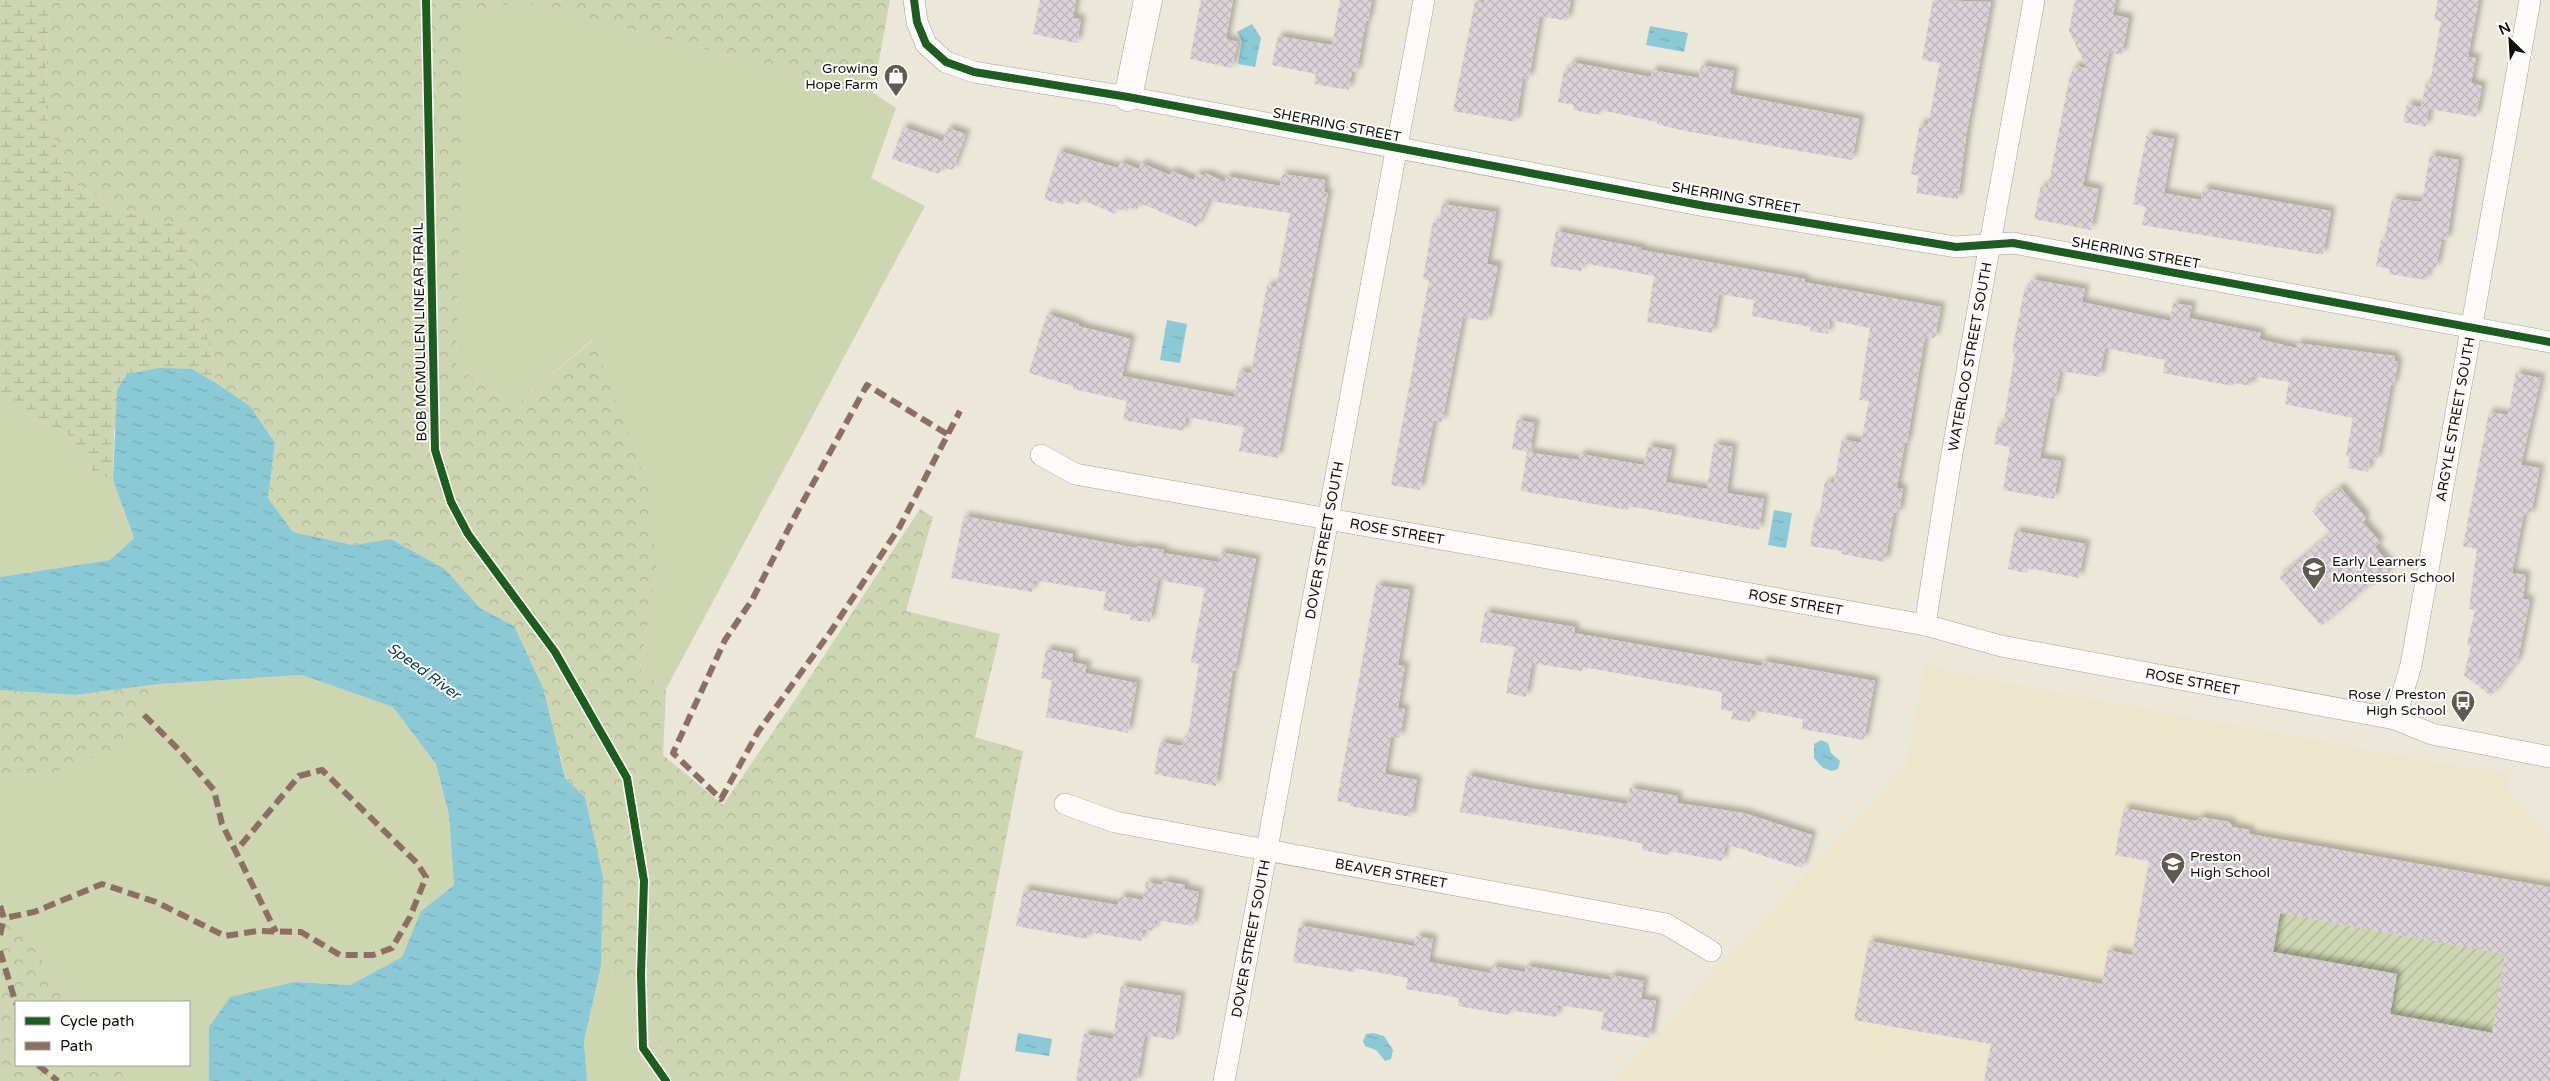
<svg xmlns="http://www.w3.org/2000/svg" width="2550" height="1081" font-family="'Varela Round',sans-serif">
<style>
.built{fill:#ede5cc}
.grass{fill:#cdd5b1}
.forest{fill:url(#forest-crowns)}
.wetland{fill:url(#wetland-marsh)}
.garden{fill:url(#garden-furrows)}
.water{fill:url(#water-ripples)}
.building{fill:url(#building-cross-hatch);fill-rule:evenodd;filter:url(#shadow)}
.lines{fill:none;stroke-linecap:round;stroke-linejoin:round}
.street-casing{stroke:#a6a398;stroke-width:22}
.secondary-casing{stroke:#a6a398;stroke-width:29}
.street{stroke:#fcfbf9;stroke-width:21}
.secondary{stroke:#fcfbf9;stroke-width:28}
.quiet{stroke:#8d6e63;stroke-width:6;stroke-dasharray:12 6;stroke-linecap:butt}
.cycleway-casing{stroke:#fff;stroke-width:11}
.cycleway{stroke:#1b5e20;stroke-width:8}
.labels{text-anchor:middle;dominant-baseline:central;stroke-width:4;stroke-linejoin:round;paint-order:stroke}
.poi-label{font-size:14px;fill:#131007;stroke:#fff;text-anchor:end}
.street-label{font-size:14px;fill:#131007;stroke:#fff}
.water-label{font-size:15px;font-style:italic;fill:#15404b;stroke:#fff}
</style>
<defs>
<pattern id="forest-crowns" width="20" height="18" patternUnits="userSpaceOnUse" patternTransform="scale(1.25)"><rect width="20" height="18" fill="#cdd5b1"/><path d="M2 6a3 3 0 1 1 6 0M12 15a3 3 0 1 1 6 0" fill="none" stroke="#afb697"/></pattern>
<pattern id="wetland-marsh" width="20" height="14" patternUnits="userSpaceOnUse" patternTransform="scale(1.25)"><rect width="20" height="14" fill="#cdd5b1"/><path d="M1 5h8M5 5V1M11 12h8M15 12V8" fill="none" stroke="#afb697"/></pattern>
<pattern id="garden-furrows" width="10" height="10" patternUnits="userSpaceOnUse" patternTransform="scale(1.25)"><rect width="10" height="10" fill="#cdd5b1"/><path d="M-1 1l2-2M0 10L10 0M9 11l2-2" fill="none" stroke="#afb697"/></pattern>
<pattern id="water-ripples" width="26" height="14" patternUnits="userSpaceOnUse" patternTransform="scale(1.25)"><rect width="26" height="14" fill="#8ac9d6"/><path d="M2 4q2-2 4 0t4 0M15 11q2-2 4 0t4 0" fill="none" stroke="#76acb6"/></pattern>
<pattern id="building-cross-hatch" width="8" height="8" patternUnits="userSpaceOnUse" patternTransform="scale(1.25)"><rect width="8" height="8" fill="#dbd3d8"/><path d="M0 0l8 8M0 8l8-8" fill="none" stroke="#bbb4b8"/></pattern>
<filter id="shadow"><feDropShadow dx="4.5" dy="-4.5" stdDeviation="2.5" flood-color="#0004"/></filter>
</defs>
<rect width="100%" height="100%" fill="#ebe7d9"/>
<polygon class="built" points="1925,664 1983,679 2444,764 2510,772 2507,788 2550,839 2550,1081 1614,1081 1906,766"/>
<g class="grass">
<polygon points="520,1 873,93 896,108 871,178 925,206 666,689 640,669 657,570 592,340 513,407 456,366 464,15"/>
<polygon points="0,392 24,416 67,433 93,472 113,480 134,538 110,560 0,577"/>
<polygon points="302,675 393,707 436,764 449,815 454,885 421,911 402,957 350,985 295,982 209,1027 209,1081 127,1081 116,1065 189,1065 189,1002 72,1002 0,901 0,775 49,774 139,712 159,684"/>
<polygon points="601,966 646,1001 670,1072 685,1081 587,1081 584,1041"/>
</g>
<g class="forest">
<polygon points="49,0 890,0 873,93 520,1 465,15 456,366 513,407 593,340 648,487 657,570 640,669 666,689 663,755 723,805 803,688 920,509 933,517 906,611 1000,634 975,737 1023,751 959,1081 685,1081 670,1072 646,1001 601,966 603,876 585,797 565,778 561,758 514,626 480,608 445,569 391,539 353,545 293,532 268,498 275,443 250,406 216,383 187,228 119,210 69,180 45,114"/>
<polygon points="159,684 139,712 136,741 49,774 0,775 0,690 75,695"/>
<polygon points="0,901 72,1002 16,1002 16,1065 116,1065 127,1081 0,1081"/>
</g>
<polygon class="wetland" points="0,0 49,0 45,114 69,180 119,210 187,228 216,383 192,369 114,430 113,480 93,472 67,433 24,416 0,392"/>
<polygon class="garden" points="2280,913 2505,954 2492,1033 2390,1014 2397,974 2273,952"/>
<g class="water">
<polygon points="1252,24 1261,38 1255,67 1238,64 1242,41 1237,32"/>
<polygon points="1650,26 1688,33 1684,52 1646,45"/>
<polygon points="1167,320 1187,324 1180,363 1160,360"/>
<polygon points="159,368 192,369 216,383 250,406 275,443 268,498 293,532 353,545 391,539 445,569 480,608 514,626 543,688 565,778 585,797 603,876 601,966 584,1041 587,1081 209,1081 209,1027 230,997 295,982 350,985 402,957 421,911 454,885 449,815 436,764 393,707 302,675 159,684 75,695 0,690 0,577 110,560 134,538 113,480 117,390 127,374"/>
<polygon points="1774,510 1792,513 1786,548 1768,545"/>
<polygon points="1821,740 1828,743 1831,753 1840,761 1838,769 1832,771 1823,768 1814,758 1814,744"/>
<polygon points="1018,1033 1052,1039 1049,1056 1015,1051"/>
<polygon points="1373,1033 1384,1036 1393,1050 1391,1059 1385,1061 1376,1050 1365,1046 1363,1041 1366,1034"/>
</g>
<g class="building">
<polygon points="1040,0 1076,0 1073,18 1081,19 1077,43 1033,34"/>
<polygon points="1201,0 1233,0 1226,39 1238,42 1232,68 1190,59"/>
<polygon points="1340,0 1372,0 1368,21 1366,21 1357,72 1352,71 1349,90 1314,84 1316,74 1272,65 1278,36 1332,45"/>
<polygon points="1484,0 1571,0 1567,21 1540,16 1529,79 1523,78 1516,122 1453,111 1475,2 1484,3"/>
<polygon points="1933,0 1991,2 1967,131 1958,199 1916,193 1919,176 1911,174 1920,123 1928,125 1940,63 1922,60"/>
<polygon points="2075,0 2116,0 2113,15 2129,18 2122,55 2109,52 2083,186 2099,189 2091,230 2034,219 2041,186 2048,188 2069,80 2074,66 2087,68 2069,31"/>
<polygon points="2438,0 2479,0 2468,57 2476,58 2471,83 2482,86 2476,117 2429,109 2426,127 2403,122 2407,104 2421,107 2426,83 2430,84 2441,21 2434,20"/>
<polygon points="1571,62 1651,77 1652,70 1699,78 1701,65 1734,71 1730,94 1860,119 1852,160 1685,131 1657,124 1657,122 1601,110 1600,115 1573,110 1574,105 1558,102 1564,70 1569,70"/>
<polygon points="903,127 943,141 948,128 966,134 953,170 942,167 939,174 892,159"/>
<polygon points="2147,134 2174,139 2164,193 2201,200 2203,188 2331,211 2323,255 2142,225 2146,207 2133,204"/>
<polygon points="1059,151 1118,168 1121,162 1139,169 1141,163 1170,175 1172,171 1194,180 1197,173 1204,176 1205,173 1225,182 1226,176 1280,186 1282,174 1325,180 1324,192 1328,193 1278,458 1239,451 1244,427 1186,417 1184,431 1123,420 1127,401 1073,389 1073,386 1029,373 1047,314 1079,324 1078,326 1131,339 1122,376 1234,397 1239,371 1251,373 1267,285 1276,287 1290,213 1209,201 1197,227 1140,203 1137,210 1129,207 1127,212 1117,208 1115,214 1080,199 1079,205 1064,200 1063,205 1044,199"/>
<polygon points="2430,155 2459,160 2447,240 2442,239 2436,268 2429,267 2426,280 2389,274 2390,269 2376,266 2381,240 2384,241 2392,199 2422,202"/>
<polygon points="1442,204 1496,212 1487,264 1498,266 1487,321 1463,317 1442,422 1434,420 1420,490 1391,485 1429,280 1423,279 1433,222 1439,223"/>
<polygon points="1556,231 1642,248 1642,250 1805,279 1804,282 1941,307 1935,338 1925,337 1907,443 1905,443 1898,482 1897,488 1903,489 1899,513 1894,513 1885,562 1841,554 1842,551 1810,546 1815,517 1819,518 1825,482 1834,483 1842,439 1861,443 1869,401 1859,400 1870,328 1830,320 1828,334 1810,331 1811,327 1752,316 1754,300 1719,294 1712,333 1647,322 1654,276 1583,263 1581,271 1550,266"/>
<polygon points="2031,279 2085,289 2082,302 2170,321 2173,303 2192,306 2189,318 2261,333 2259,339 2296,348 2297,343 2395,356 2394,361 2398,362 2394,385 2391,385 2377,460 2370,459 2368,472 2348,468 2350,457 2346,456 2353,418 2285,404 2289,382 2252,376 2251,386 2234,383 2233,386 2163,373 2165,360 2105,348 2100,377 2060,371 2055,398 2051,398 2040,458 2061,461 2054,499 2003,490 2010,447 1994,444 1998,425 2003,426 2015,353 2012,352 2025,287 2030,288"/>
<polygon points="2516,373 2541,378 2521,465 2540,468 2531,515 2524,514 2512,573 2526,575 2523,599 2530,600 2518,660 2491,696 2464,675 2471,646 2467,645 2475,610 2469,609 2477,549 2463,546 2489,412 2508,415"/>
<polygon points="1517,420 1535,423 1530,452 1512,449"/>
<polygon points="1714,444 1733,447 1727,493 1764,499 1759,530 1629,506 1628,510 1521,491 1527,452 1579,460 1580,454 1644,465 1648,446 1672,450 1666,482 1707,489"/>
<polygon points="2340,487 2366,518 2363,522 2380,542 2375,547 2393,568 2374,585 2372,583 2321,626 2279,577 2331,533 2312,511"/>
<polygon points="964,516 1136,548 1137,546 1164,550 1163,553 1218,562 1220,552 1256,559 1235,671 1233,670 1216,786 1154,774 1160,742 1182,746 1184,736 1188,737 1199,664 1191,662 1205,588 1158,580 1150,622 1130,620 1131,615 1103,610 1106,592 1034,580 1032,592 951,578"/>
<polygon points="2015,531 2086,544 2079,578 2028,568 2027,573 2008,569"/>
<polygon points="1376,585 1410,590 1398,665 1405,666 1398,708 1405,709 1400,738 1391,736 1385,774 1417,780 1411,817 1350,806 1350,803 1337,801"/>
<polygon points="1485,612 1575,627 1574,633 1762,666 1763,661 1875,681 1864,740 1802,729 1803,719 1752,710 1750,722 1731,719 1733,711 1721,710 1722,692 1583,667 1582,671 1532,663 1526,697 1506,693 1515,647 1480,642"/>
<polygon points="1046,649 1073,654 1072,662 1087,665 1085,673 1137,683 1128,733 1046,717 1052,680 1041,678"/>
<polygon points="1467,775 1529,788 1627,804 1630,788 1678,796 1677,803 1744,813 1812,835 1802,868 1726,844 1722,861 1669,851 1668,855 1642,850 1643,844 1621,839 1460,812"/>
<path d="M2124 808 2196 821 2201 817 2229 822 2233 827 2250 830 2249 834 2550 887V1081H1984L1991 1044 1854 1020 1869 941 2102 984 2108 950 2132 955 2149 861 2115 855ZM2280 913 2505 954 2492 1033 2390 1014 2397 974 2273 952Z"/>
<polygon points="1163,881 1185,885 1184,889 1199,892 1193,926 1155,920 1153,931 1143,929 1141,941 1088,932 1087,939 1016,926 1024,889 1118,905 1120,896 1143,900 1146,882 1162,885"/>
<polygon points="1299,925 1414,946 1416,936 1433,939 1429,962 1490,973 1492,966 1525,972 1526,966 1610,980 1611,975 1644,981 1641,999 1656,1001 1650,1038 1601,1030 1604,1012 1558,1005 1556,1017 1510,1010 1509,1015 1458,1006 1459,998 1406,989 1408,978 1355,968 1354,972 1293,962"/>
<polygon points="1121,986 1181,996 1174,1040 1145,1035 1137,1081 1076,1081 1084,1034 1113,1039"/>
</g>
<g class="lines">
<defs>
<g id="street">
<polyline points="914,0 917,22 926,44 946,62 974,72 1128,97 1705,206 1956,247 2013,243 2550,342"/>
<path id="s1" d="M1041 455 1075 474 1925 625 2001 646 2395 719 2432 734 2550 757"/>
<path id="s2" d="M1925 625 1950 465 2034 0"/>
<path id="s3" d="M2395 719 2411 665 2530 0"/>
<path id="s4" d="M1065 804 1115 822 1666 924 1711 951"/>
<path id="s5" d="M1224 1081 1424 0"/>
</g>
<polyline id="secondary" points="1128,97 1148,0"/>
</defs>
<use href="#street" class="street-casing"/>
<use href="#secondary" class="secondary-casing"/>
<use href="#street" class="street"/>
<use href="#secondary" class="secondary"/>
<g class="quiet">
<polyline points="947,434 867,385 794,518 752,600 725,640 673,753 721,799 758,732 831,631 899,528 960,411"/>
<polyline points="144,715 178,749 214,790 222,824 276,932"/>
<polyline points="0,906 4,918 34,912 102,884 156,902 225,936 257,931 301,932 340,955 373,955 392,948 410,917 426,877 417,863 322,770 299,776 235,852"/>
<polyline points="0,935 4,918"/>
<polyline points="0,951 16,1004"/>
<polyline points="38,1065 58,1081"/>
</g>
<defs>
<g id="cycleway">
<polyline points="426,0 435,450 451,502 468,534 555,652 627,778 644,881 641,974 643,1048 666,1081"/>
<polyline points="914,0 917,22 926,44 946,62 974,72 1128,97 1705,206 1956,247 2013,243 2550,342"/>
</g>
</defs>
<use href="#cycleway" class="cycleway-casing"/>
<use href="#cycleway" class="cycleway"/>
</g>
<defs>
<symbol id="shop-pin" viewBox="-11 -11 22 30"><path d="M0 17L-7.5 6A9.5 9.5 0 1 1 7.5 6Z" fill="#5f5b50" stroke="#fff"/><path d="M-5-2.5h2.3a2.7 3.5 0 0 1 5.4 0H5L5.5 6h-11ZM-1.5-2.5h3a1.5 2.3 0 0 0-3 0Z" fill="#fff"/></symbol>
<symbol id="school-pin" viewBox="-11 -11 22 30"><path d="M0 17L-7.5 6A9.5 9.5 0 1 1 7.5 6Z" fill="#5f5b50" stroke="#fff"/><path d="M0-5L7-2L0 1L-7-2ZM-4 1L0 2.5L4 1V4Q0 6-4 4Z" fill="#fff"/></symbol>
<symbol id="bus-pin" viewBox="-11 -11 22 30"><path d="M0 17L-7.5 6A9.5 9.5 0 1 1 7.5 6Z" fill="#5f5b50" stroke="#fff"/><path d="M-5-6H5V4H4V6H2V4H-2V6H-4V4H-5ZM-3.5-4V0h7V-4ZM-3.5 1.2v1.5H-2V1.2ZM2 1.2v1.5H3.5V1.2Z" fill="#fff"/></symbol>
</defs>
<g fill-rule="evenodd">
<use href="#shop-pin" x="882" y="62" width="28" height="38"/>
<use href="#school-pin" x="2300" y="555" width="28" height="38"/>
<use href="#bus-pin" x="2449" y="688" width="28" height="38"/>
<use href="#school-pin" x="2159" y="850" width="28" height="38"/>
</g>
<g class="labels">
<g class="poi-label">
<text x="878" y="68">Growing<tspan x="878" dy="16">Hope Farm</tspan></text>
<text x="2332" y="561" text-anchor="start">Early Learners<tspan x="2332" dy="16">Montessori School</tspan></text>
<text x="2446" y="694">Rose / Preston<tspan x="2446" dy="16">High School</tspan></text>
<text x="2190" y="856" text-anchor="start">Preston<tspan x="2190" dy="16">High School</tspan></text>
</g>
<g class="street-label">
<text transform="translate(1337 125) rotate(11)">SHERRING STREET</text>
<text transform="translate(1736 198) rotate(10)">SHERRING STREET</text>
<text transform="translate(2136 253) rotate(10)">SHERRING STREET</text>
<text transform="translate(420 332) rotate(-91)">BOB MCMULLEN LINEAR TRAIL</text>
<text stroke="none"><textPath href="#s2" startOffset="272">WATERLOO STREET SOUTH</textPath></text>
<text stroke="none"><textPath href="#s3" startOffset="306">ARGYLE STREET SOUTH</textPath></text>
<text stroke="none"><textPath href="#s1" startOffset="366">ROSE STREET</textPath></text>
<text stroke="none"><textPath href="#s5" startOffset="550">DOVER STREET SOUTH</textPath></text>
<text stroke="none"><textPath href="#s1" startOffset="771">ROSE STREET</textPath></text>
<text stroke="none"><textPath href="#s1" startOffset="1176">ROSE STREET</textPath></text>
<text stroke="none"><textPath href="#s4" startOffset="334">BEAVER STREET</textPath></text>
<text stroke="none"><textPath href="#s5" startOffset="145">DOVER STREET SOUTH</textPath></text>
</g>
<g class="water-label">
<text transform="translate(424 671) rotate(36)">Speed River</text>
</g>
</g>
<rect x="15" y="1001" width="175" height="65" fill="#ffffff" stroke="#a19f9c"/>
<rect x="25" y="1017" width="25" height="8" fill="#1b5e20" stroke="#a19f9c"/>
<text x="60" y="1026" font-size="15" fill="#131007">Cycle path</text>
<rect x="25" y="1042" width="25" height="8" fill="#8d6e63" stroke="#a19f9c"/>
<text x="60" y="1051" font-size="15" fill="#131007">Path</text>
<g transform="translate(2510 40) rotate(335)" stroke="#ffffff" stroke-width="4" paint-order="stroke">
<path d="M0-4L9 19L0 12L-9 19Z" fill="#131007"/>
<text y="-8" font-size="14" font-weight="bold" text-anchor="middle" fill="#131007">N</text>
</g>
</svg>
